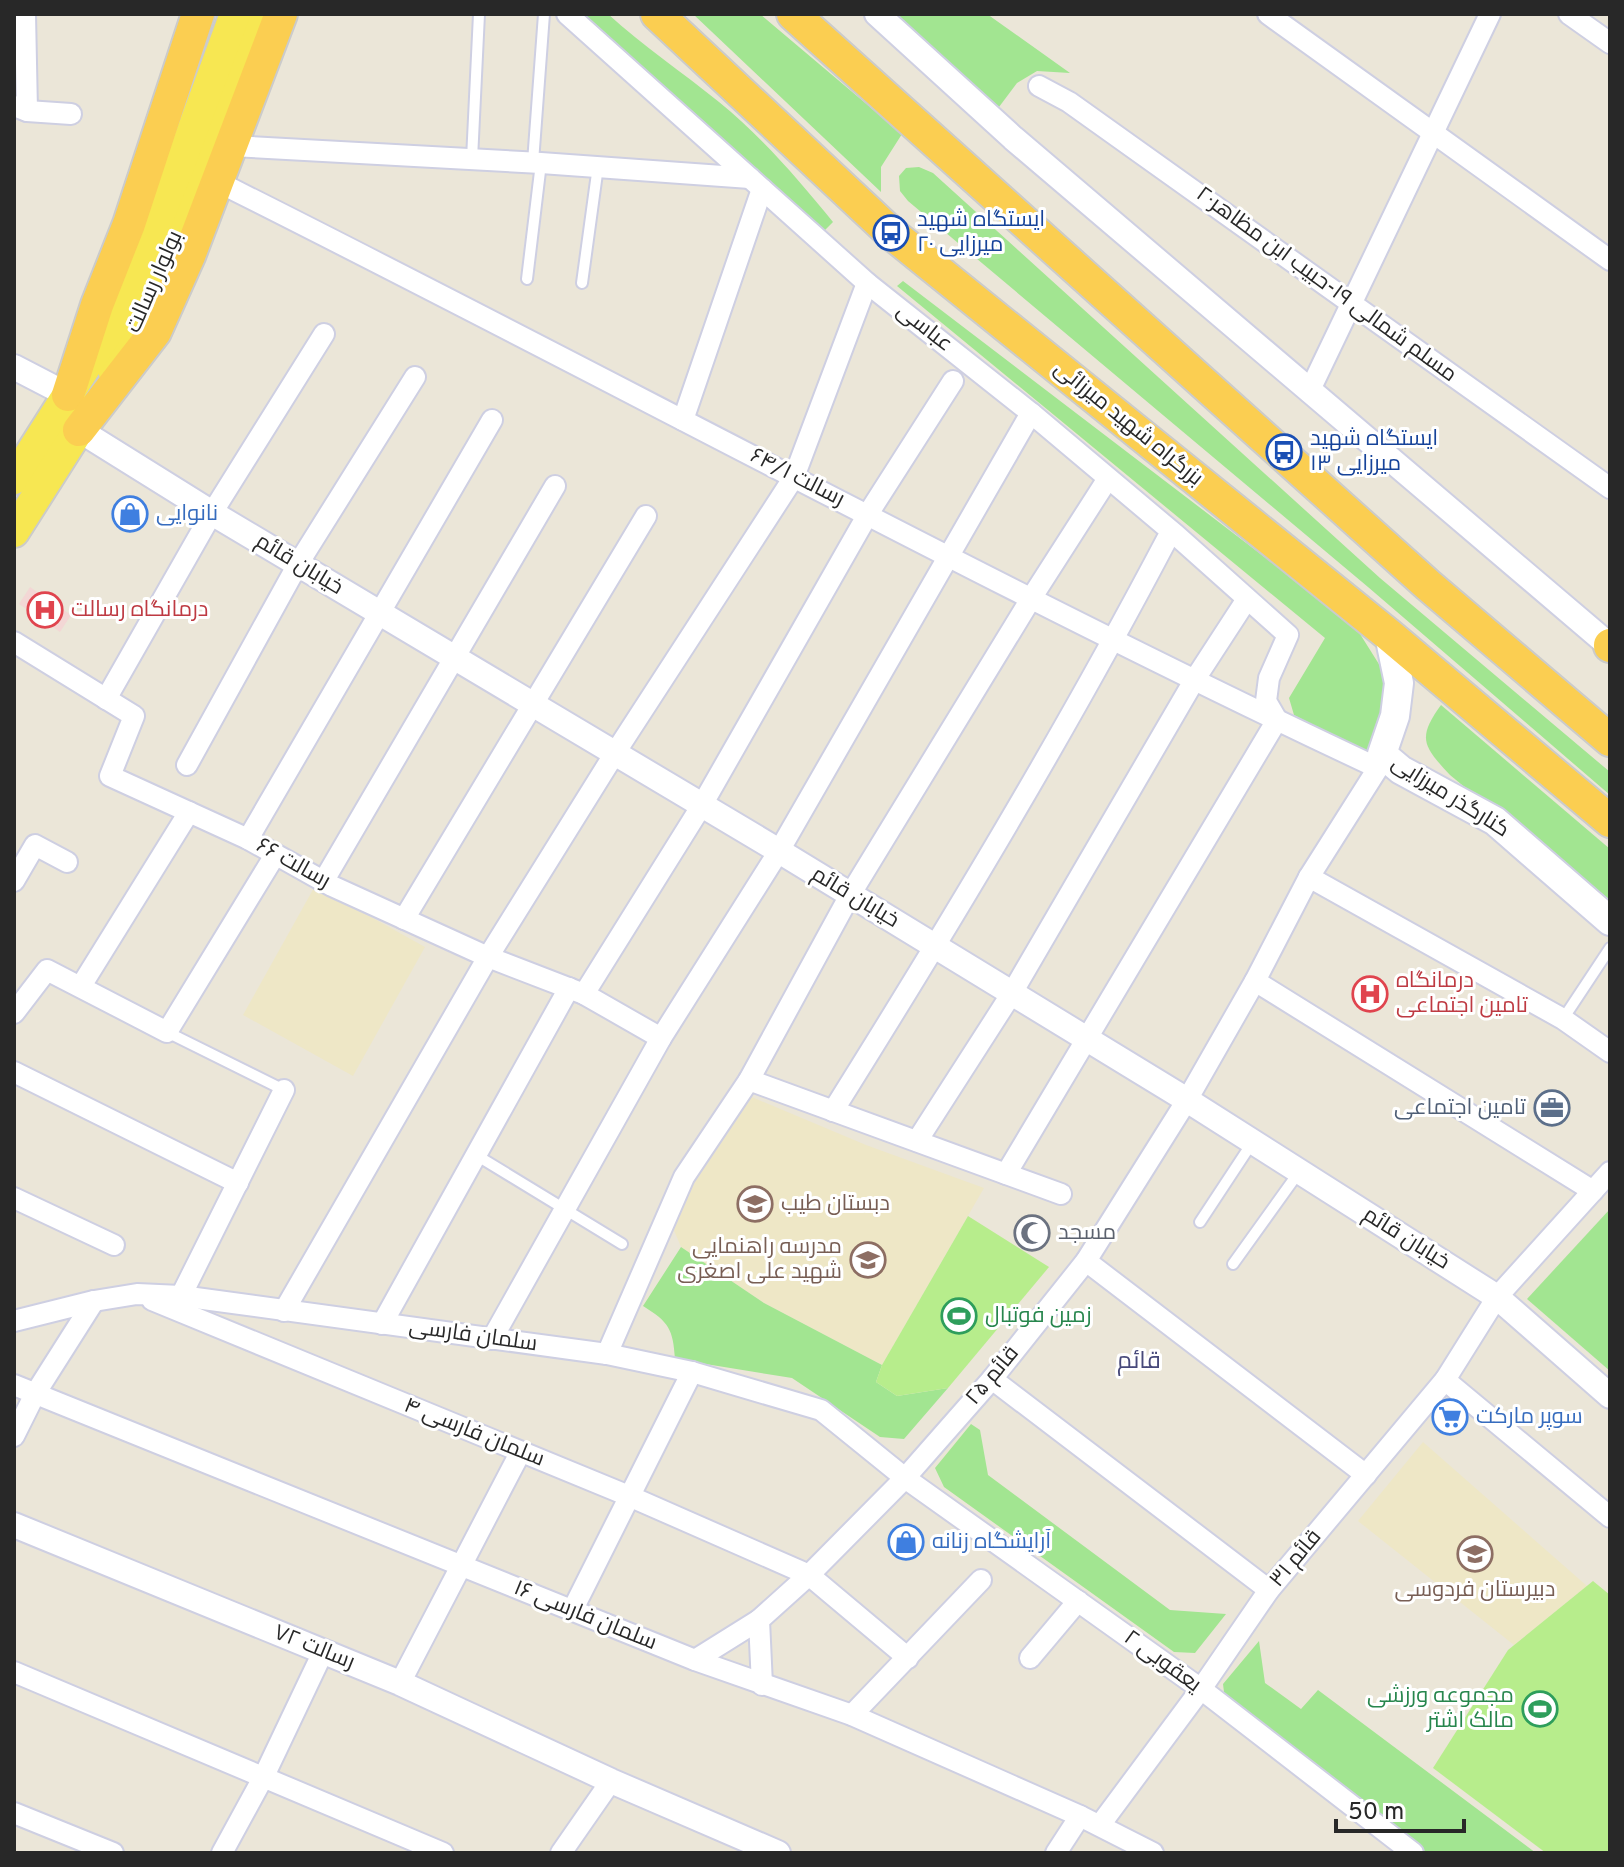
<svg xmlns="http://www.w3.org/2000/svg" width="1624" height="1867" font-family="Overpass,Cairo,sans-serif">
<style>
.education{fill:#eee7c6}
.medical{fill:#f3d7d5}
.green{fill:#a2e591}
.pitch{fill:#b7ed8c}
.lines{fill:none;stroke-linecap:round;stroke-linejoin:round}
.service-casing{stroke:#cecfe2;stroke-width:14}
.minor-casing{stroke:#cecfe2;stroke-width:24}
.tertiary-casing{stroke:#cecfe2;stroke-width:28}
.secondary-casing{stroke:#cecfe2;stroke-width:32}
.primary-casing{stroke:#cbcbcb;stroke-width:34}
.trunk-casing{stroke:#cbcbcb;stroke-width:36}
.service{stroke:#fff;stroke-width:10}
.minor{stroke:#fff;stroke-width:20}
.tertiary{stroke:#fff;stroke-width:24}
.secondary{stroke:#fff;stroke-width:28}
.primary{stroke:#f7e752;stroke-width:30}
.trunk{stroke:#fbce51;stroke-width:32}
.labels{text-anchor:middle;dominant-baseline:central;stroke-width:6;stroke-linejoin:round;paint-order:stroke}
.transit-label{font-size:22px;fill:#164399;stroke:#fff;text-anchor:start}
.street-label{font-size:22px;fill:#282828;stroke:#fff}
.shop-label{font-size:22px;fill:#366cbe;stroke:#fff;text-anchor:start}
.health-label{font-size:22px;fill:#be3a42;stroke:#fff;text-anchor:start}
.service-label{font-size:22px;fill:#4e5e75;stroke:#fff;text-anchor:end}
.education-label{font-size:22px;fill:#785e54;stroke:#fff;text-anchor:start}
.worship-label{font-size:22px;fill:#5b616d;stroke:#fff;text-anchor:start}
.leisure-label{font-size:22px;fill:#27864d;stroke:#fff;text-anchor:start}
.neighbourhood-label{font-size:24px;fill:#47497a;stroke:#fff}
</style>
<rect width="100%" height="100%" fill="#ebe6d8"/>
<g class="education">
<polygon points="315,886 425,947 353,1076 243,1015"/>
<polygon points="747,1095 866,1145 984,1188 882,1365 764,1303 681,1247 673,1228 690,1180"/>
<polygon points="1423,1442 1587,1586 1514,1645 1358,1521"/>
</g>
<polygon class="medical" points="30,587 71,615 60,632 19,604"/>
<g class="green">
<path d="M584 14H608C643 46 682 72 719 102 762 137 798 179 833 222L822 233Z"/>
<polygon points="693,14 760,14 902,134 881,167 881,192"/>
<polygon points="895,14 987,14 1070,73 1037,71 1017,83 999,107"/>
<polygon points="919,167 933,173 1380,578 1610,772 1610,795 1368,587 908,201 900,191 899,176 906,168"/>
<polygon points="903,281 1355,626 1382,669 1387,684 1383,731 1366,753 1294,715 1289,698 1325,638 897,286"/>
<path d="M1441 705 1610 849V907L1450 775C1423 746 1417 738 1441 705Z"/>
<polygon points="1610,1209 1610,1371 1527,1299"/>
<path d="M681 1247 764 1303 882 1365 876 1382 897 1396 948 1388 904 1439 880 1437 792 1378 675 1359C673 1329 669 1322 643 1306Z"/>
<polygon points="971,1424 980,1430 988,1475 1170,1610 1226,1614 1195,1653 1174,1652 944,1487 935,1468"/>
<polygon points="1259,1641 1265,1683 1301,1709 1318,1690 1536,1853 1425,1853 1225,1700 1223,1684"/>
</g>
<g class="pitch">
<polygon points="968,1216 1049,1267 948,1388 897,1396 876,1382 882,1365"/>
<polygon points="1593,1581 1610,1595 1610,1853 1546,1853 1433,1768 1508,1650"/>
</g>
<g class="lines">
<defs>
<g id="service">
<polyline points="472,159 479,14"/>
<polyline points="533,162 544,14"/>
<polyline points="527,279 541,163"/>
<polyline points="582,283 598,166"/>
<polyline points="1563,1019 1610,948"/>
<polyline points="167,1032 284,1090"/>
<polyline points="476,1155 622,1244"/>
<polyline points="1200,1222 1252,1143"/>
<polyline points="1233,1264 1299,1172"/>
</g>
<g id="minor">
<polyline points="25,14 27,111"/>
<polyline points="567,14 867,283 1031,413 1176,535 1288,635 1269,678 1266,701 1277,720 1006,1174"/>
<polyline points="1268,14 1610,260"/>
<polyline points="1569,14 1610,43"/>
<polyline points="1039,86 1069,102 1610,488"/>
<polyline points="14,106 27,111 71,114"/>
<polyline points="232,146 541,163 750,178"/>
<path d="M218 182C606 376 986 584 1378 768"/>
<polyline points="1309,392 1490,14"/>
<polyline points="683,420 762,189"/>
<polyline points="14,642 134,716 110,776 248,839 332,886 488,957 584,994 661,1038"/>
<polyline points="106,699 212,513 324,334"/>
<polyline points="187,765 298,564 415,377"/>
<polyline points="248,839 492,420"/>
<polyline points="1309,877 1563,1019 1610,1052"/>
<polyline points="14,881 35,845 67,862"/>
<polyline points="323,882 555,486"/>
<polyline points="404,919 646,516"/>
<polyline points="1255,981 1593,1191"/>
<polyline points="81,986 189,812"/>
<polyline points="584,994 702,805 868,514 953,381"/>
<polyline points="14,1013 47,970 167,1032 275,855"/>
<polyline points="14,1072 238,1183"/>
<polyline points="749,1080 1061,1194"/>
<path d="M833 1111C950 924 1064 735 1167 539"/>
<polyline points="917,1141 1012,993 1195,679 1247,599"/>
<polyline points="14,1198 114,1245"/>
<polyline points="1086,1261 1366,1475"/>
<polyline points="181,1296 284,1090"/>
<polyline points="152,1300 629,1496 809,1575 908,1658"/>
<polyline points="284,1311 488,957 615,753 794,477 867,283"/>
<polyline points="14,1321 94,1301 137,1294 181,1296 607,1354 692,1372 821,1410 905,1478 1201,1689 1413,1853"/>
<polyline points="382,1324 569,988"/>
<polyline points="492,1339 661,1038 779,851 1031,413"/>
<polyline points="607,1354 684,1177 749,1080 850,895 1032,597 1107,480"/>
<polyline points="992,1379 1269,1590"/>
<polyline points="1445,1380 1610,1517"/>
<polyline points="14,1385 695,1660 852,1715 1080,1816 1153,1853"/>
<polyline points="14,1436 35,1394 94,1301"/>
<polyline points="572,1611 692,1372"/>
<polyline points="1030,1658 1078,1601"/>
<polyline points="695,1660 759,1620"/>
<polyline points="14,1672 443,1853"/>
<polyline points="400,1683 520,1453"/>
<polyline points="762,1685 759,1620 809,1575 905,1478 992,1379 1086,1261 1187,1100 1255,981 1309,877 1378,768 1381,758"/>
<polyline points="852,1715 981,1580"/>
<polyline points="14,1813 113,1853"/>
<polyline points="1100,1825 1201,1689 1269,1590 1445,1380 1497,1297 1610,1172"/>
<polyline points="222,1853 264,1776 323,1652"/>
<polyline points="561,1853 611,1781"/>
<polyline points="1056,1853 1080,1816"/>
</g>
<g id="tertiary">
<polyline points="877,14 1013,138 1610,646"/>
<polyline points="14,367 68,395"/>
<polyline points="79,430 212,513 779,851 1187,1100 1497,1297 1610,1396"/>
<polyline points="14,1525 400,1683 611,1781 778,1853"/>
</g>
<polyline id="secondary" points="1389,635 1399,683 1395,716 1382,754 1401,770 1495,821 1610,921"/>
<g id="primary">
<path d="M113 370C175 258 216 134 260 14"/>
<polyline points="14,479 120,313 177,172 235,14"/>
<polyline points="14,532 92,409"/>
</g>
<g id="trunk">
<polyline points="657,14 891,233 1389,635 1610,821"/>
<polyline points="793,14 1428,585 1610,740"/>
<polyline points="68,395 97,305 129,224 198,14"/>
<polyline points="79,430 155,332 189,256 281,14"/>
<polyline points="1610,645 1610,646"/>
</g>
</defs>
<use href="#service" class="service-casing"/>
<use href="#minor" class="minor-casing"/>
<use href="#tertiary" class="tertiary-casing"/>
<use href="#secondary" class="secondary-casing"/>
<use href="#primary" class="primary-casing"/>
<use href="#trunk" class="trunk-casing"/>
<use href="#service" class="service"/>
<use href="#minor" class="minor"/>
<use href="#tertiary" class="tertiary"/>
<use href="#secondary" class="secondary"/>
<use href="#primary" class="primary"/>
<use href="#trunk" class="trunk"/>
</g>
<defs>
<symbol id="bus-ring" viewBox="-11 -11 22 22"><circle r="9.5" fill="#fff" stroke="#1a4fb4" stroke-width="1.5"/><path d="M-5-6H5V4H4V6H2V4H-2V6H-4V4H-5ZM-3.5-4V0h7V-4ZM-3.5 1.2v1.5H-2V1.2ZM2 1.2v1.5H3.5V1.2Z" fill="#1a4fb4"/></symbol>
<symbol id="shop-ring" viewBox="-11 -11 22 22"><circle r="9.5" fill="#fff" stroke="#3f7fe0" stroke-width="1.5"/><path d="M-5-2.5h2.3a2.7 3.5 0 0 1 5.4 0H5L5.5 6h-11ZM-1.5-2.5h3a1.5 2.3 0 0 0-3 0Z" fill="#3f7fe0"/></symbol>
<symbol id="hospital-ring" viewBox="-11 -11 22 22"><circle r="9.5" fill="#fff" stroke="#e0444e" stroke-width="1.5"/><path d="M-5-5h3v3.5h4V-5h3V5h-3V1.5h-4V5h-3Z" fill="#e0444e"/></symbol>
<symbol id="office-ring" viewBox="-11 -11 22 22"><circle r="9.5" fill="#fff" stroke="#5c6f8a" stroke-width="1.5"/><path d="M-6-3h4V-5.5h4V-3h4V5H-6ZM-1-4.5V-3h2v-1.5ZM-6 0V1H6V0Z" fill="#5c6f8a"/></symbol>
<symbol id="school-ring" viewBox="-11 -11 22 22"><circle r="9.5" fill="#fff" stroke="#8d6e63" stroke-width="1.5"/><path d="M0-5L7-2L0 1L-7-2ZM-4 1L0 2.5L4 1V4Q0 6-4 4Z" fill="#8d6e63"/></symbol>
<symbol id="mosque-ring" viewBox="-11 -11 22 22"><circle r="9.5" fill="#fff" stroke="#6b7280" stroke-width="1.5"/><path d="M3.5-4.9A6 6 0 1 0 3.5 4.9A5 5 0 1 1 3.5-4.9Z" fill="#6b7280"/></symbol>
<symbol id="stadium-ring" viewBox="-11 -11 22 22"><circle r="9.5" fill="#fff" stroke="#2e9e5b" stroke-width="1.5"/><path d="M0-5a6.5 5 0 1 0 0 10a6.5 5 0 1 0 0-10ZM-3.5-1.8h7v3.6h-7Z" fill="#2e9e5b"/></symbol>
<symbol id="supermarket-ring" viewBox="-11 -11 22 22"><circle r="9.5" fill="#fff" stroke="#3f7fe0" stroke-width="1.5"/><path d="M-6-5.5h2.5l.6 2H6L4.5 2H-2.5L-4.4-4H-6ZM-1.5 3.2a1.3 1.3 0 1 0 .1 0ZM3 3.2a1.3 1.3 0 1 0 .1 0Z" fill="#3f7fe0"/></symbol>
</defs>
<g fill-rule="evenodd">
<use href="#bus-ring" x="871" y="213" width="40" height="40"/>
<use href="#bus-ring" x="1264" y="432" width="40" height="40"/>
<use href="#shop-ring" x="110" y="494" width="40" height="40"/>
<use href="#hospital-ring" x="25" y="590" width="40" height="40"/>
<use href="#hospital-ring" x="1350" y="974" width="40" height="40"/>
<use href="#office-ring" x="1532" y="1088" width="40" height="40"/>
<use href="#school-ring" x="735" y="1184" width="40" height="40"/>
<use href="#mosque-ring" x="1012" y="1213" width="40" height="40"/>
<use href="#school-ring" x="848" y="1240" width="40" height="40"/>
<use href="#stadium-ring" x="939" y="1296" width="40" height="40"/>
<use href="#supermarket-ring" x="1430" y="1397" width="40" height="40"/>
<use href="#shop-ring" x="886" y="1522" width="40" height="40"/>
<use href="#school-ring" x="1455" y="1534" width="40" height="40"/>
<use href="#stadium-ring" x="1520" y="1689" width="40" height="40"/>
</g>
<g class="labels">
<g class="transit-label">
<text x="917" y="220">ایستگاه شهید<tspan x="917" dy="25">میرزایی ۲۰</tspan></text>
<text x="1310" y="439">ایستگاه شهید<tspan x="1310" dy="25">میرزایی ۱۳</tspan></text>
</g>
<g class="street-label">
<text transform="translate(155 282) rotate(-66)">بولوار رسالت</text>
<text transform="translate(1326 285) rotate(36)">مسلم شمالی ۱۹-حبیب ابن مظاهر۲۰</text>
<text transform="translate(924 328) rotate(38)">عباسی</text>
<text transform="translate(1128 424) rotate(39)">بزرگراه شهید میرزائی</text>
<text transform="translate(797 478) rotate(27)">رسالت ۶۴/۱</text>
<text transform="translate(299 565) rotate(31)">خیابان قائم</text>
<text transform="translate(1450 797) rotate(32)">کنارگذر میرزایی</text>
<text transform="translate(293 864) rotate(29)">رسالت ۶۶</text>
<text transform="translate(855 898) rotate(31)">خیابان قائم</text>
<text transform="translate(1406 1239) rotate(32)">خیابان قائم</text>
<text transform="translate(473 1336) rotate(8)">سلمان فارسی</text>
<text transform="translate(993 1376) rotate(-50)">قائم ۲۵</text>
<text transform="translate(474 1433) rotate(22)">سلمان فارسی ۴</text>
<text transform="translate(1296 1559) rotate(-50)">قائم ۳۱</text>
<text transform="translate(585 1616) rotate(22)">سلمان فارسی ۱۶</text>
<text transform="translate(314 1648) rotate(22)">رسالت ۷۲</text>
<text transform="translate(1162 1662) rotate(36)">یعقوبی ۲</text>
</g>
<g class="shop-label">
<text x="156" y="514">نانوایی</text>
<text x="1476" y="1417">سوپر مارکت</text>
<text x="932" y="1542">آرایشگاه زنانه</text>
</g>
<g class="health-label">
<text x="71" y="610">درمانگاه رسالت</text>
<text x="1396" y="981">درمانگاه<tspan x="1396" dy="25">تامین اجتماعی</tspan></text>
</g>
<g class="service-label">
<text x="1526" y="1108">تامین اجتماعی</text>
</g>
<g class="education-label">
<text x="781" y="1204">دبستان طیب</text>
<text x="842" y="1247" text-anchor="end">مدرسه راهنمایی<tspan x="842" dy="25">شهید علی اصغری</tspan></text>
<text x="1475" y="1590" text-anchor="middle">دبیرستان فردوسی</text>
</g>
<g class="worship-label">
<text x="1058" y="1233">مسجد</text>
</g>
<g class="leisure-label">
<text x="985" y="1316">زمین فوتبال</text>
<text x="1514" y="1696" text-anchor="end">مجموعه ورزشی<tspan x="1514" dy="25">مالک اشتر</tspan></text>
</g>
<g class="neighbourhood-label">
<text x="1139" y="1362">قائم</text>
</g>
</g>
<rect width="1624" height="1867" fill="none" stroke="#282828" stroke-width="32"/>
<path d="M1336 1819v12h128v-12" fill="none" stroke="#282828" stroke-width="4"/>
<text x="1348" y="1819" font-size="24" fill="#282828" stroke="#ffffff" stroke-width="6" paint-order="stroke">50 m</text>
</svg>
